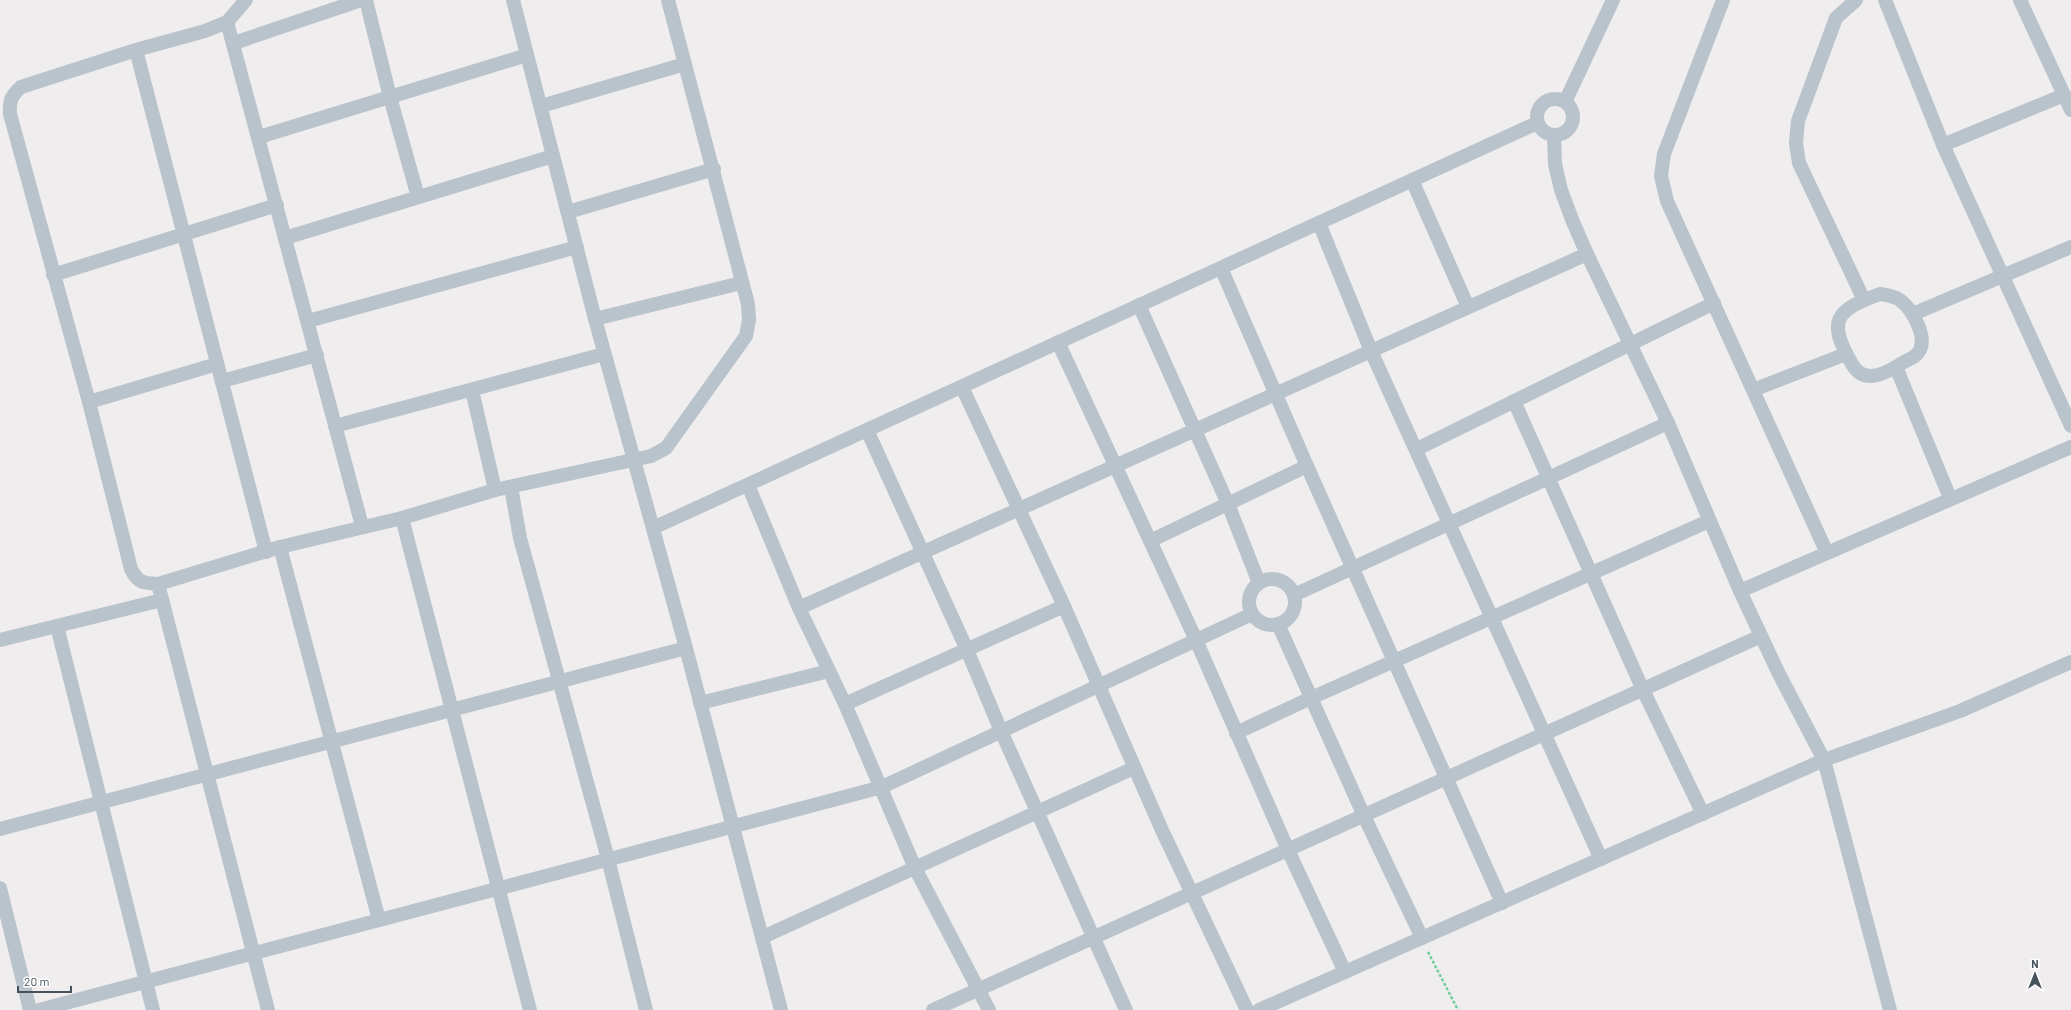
<svg xmlns="http://www.w3.org/2000/svg" width="2071" height="1010" font-family="Barlow,sans-serif">
<style>
.lines{fill:none;stroke-linecap:round;stroke-linejoin:round}
.path{stroke:#72ce9d;stroke-width:2.5;stroke-dasharray:3 2;stroke-linecap:butt}
.street{stroke:#b9c3cb;stroke-width:14}
</style>
<rect width="100%" height="100%" fill="#f0edee"/>
<g class="lines">
<polyline class="path" points="1428,952 1458,1010"/>
<g class="street">
<path d="M246 0 227 22 205 31 136 50 21 87C11 96 9 101 10 114L89 402 131 569C138 583 143 583 158 584L280 547 402 518 495 490 651 456 666 448 746 336 749 320 748 304 668 0"/>
<polyline points="366,0 390,97 418,197"/>
<polyline points="513,0 595,319 686,648 781,1010"/>
<polyline points="1723,0 1664,154 1661,176 1667,201 1827,553"/>
<polyline points="1856,0 1836,18 1798,121 1796,143 1799,163 1864,300"/>
<polyline points="1885,0 1943,145 2071,426"/>
<polyline points="2020,0 2071,110"/>
<polyline points="227,22 362,526"/>
<polyline points="234,43 361,0"/>
<polyline points="136,50 266,552"/>
<circle cx="1555" cy="117" r="18"/>
<polyline points="1565,102 1613,0"/>
<polyline points="541,106 685,64"/>
<polyline points="1554,136 1555,164 1561,190 1573,222 1587,254 1668,423 1740,591"/>
<polyline points="259,137 527,55"/>
<polyline points="1943,145 2064,95"/>
<polyline points="1412,180 1468,307"/>
<polyline points="568,212 714,169"/>
<polyline points="1319,223 1371,351 1601,859"/>
<polyline points="285,238 553,156"/>
<polyline points="1221,268 1307,466 1502,903"/>
<polyline points="53,275 277,205"/>
<path d="M1880 294C1888 295 1894 296 1900 300 1913 310 1930 340 1917 354 1914 358 1907 360 1904 362 1887 373 1864 386 1852 364 1826 320 1836 310 1880 294Z"/>
<polyline points="1139,305 1228,504 1259,583"/>
<polyline points="1913,314 2071,247"/>
<polyline points="595,319 741,283"/>
<polyline points="308,321 577,247"/>
<polyline points="1058,342 1196,640 1288,850 1345,972"/>
<polyline points="1896,367 1950,498"/>
<polyline points="222,381 317,355"/>
<polyline points="962,387 1064,606 1161,828 1247,1010"/>
<polyline points="472,390 495,490"/>
<polyline points="1753,390 1846,354"/>
<polyline points="1514,401 1643,690 1703,814"/>
<polyline points="89,402 217,364"/>
<polyline points="335,426 604,354"/>
<polyline points="867,430 967,650 1001,731 1126,1010"/>
<polyline points="1417,449 1714,303"/>
<polyline points="748,485 799,608 845,704 915,868 989,1010"/>
<polyline points="511,487 520,538 608,859 646,1010"/>
<polyline points="402,518 530,1010"/>
<polyline points="653,528 1537,123"/>
<polyline points="1150,541 1307,466"/>
<polyline points="280,547 379,920"/>
<circle cx="1272" cy="602" r="23"/>
<polyline points="158,584 268,1010"/>
<polyline points="1294,595 1668,423"/>
<polyline points="799,608 1587,254"/>
<polyline points="1278,624 1364,816 1422,938"/>
<polyline points="57,626 153,1010"/>
<polyline points="0,640 162,600"/>
<polyline points="700,703 829,671"/>
<polyline points="845,704 1064,606"/>
<polyline points="1236,733 1311,698 1709,521"/>
<polyline points="0,829 686,648"/>
<polyline points="0,888 30,1010"/>
<polyline points="763,937 1134,768"/>
<polyline points="39,1010 882,787 1252,614"/>
<polyline points="933,1010 1761,636"/>
<polyline points="1259,1010 1824,760 1960,711 2071,662"/>
<polyline points="1890,1010 1824,760 1779,674 1740,591 2071,447"/>
</g>
</g>
<g transform="translate(2035 974)" stroke="#ffffff" stroke-width="3" paint-order="stroke">
<path d="M0-3L7 15L0 10L-7 15Z" fill="#46525b"/>
<text y="-6" font-size="11" font-weight="bold" text-anchor="middle" fill="#46525b">N</text>
</g>
<path d="M18 986v6h53v-6" fill="none" stroke="#46525b" stroke-width="2"/>
<text x="24" y="986" font-size="12" fill="#46525b" stroke="#ffffff" stroke-width="3" paint-order="stroke">20 m</text>
</svg>
